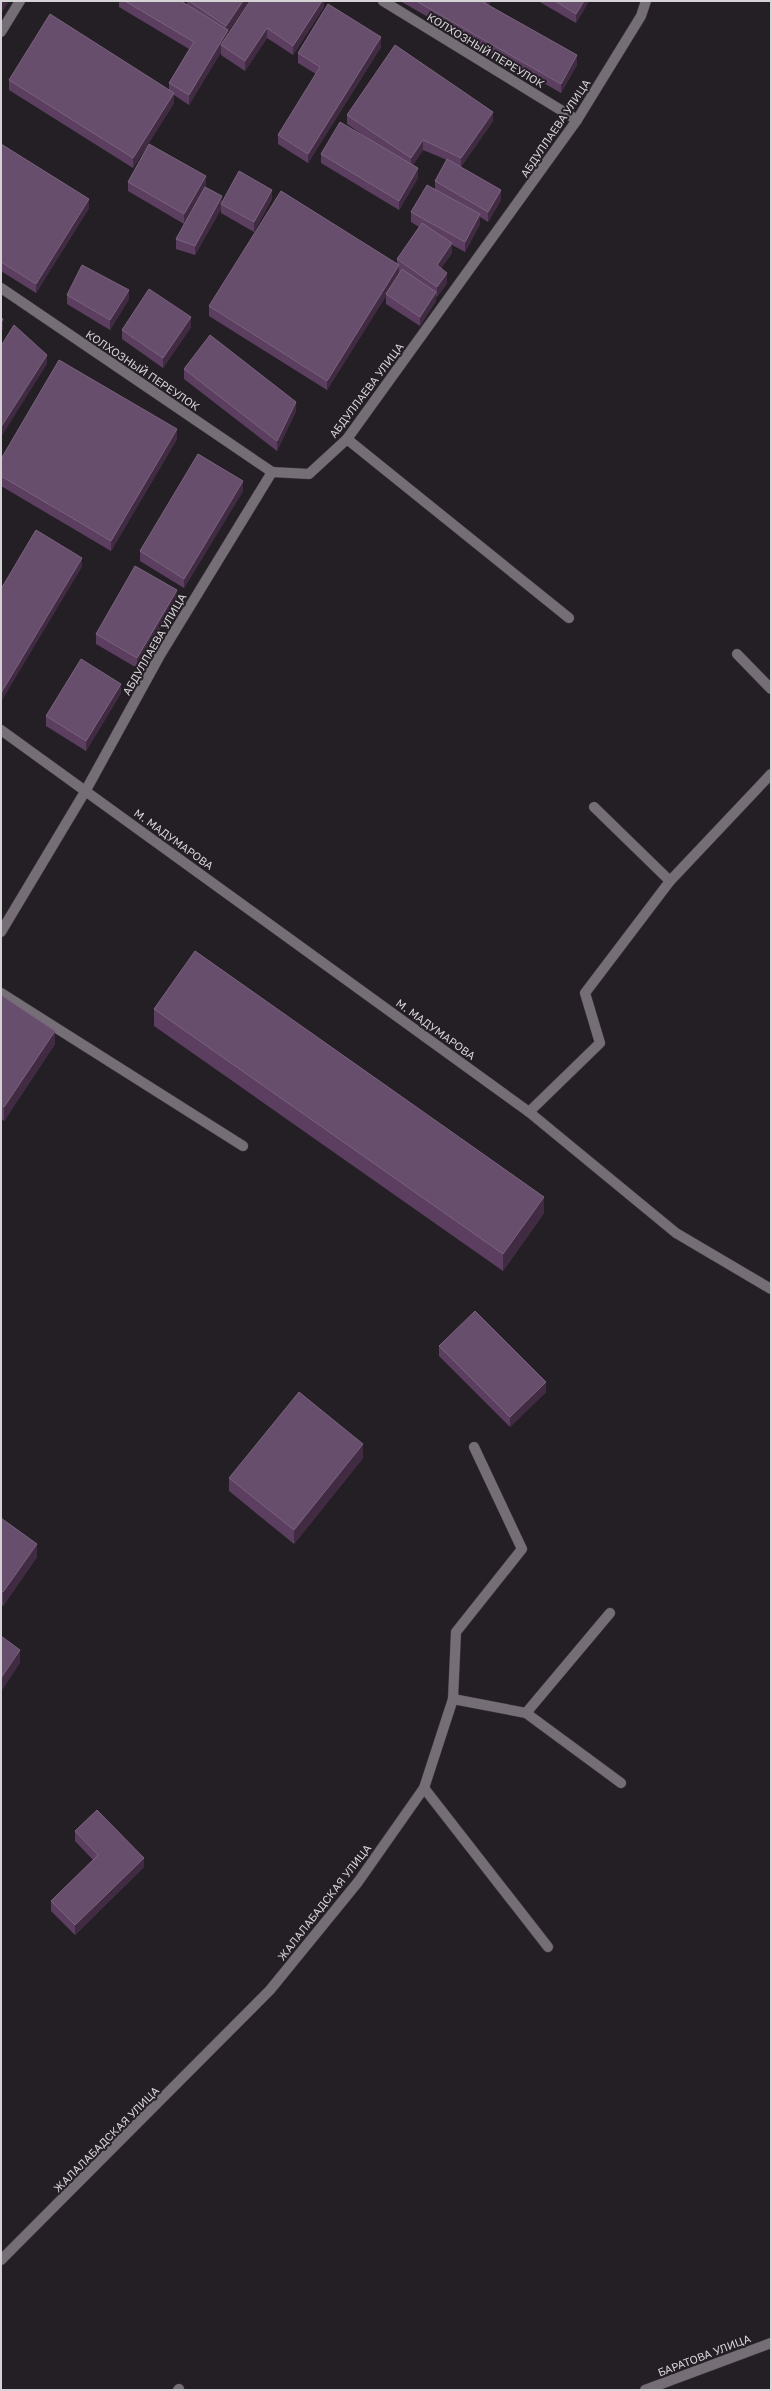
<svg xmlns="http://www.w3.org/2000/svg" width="772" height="2391" font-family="'Golos Text',sans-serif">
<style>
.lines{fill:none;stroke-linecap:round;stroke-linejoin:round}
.minor-casing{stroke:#3e393e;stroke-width:11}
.minor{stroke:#756e76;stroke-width:10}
.wall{fill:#5b3e60}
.shaded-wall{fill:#402b43}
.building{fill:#684e6d;stroke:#7a637d}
.labels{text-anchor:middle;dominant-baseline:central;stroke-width:4;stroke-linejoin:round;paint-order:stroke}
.street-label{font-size:11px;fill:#d6d3d7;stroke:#241f25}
</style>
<rect width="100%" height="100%" fill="#241f25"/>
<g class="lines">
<defs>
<g id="minor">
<polyline points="383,1 577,120"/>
<polyline points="1,32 20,1"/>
<polyline points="1,288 272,472"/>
<polyline points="347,439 569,618"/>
<polyline points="737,654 771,689"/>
<polyline points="1,730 529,1112 676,1233 771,1289"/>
<polyline points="594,807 670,881 771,774"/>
<polyline points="1,932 86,790 159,657 272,472 309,474 347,439 577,120 641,16 646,1"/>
<polyline points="1,993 243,1146"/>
<polyline points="529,1112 600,1043 585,993 670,881"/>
<polyline points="453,1699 526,1713 621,1783"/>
<polyline points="526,1713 610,1613"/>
<polyline points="424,1788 548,1947"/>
<polyline points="1,2260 270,1990 358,1882 424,1788 453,1699 456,1632 522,1549 474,1447"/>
<polyline points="178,2390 179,2389"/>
<polyline points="645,2390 771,2343"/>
</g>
</defs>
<use href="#minor" class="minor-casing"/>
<use href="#minor" class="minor"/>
</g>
<g class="wall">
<polygon points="119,1 181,1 187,5 187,1 249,1 228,32 228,34 324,1 324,7 293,55 267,38 245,71 221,55 221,52 189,105 174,95 174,103 133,168 9,90 9,80 169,90 169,83 189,49 119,7"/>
<polygon points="400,1 491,1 489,5 577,65 561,93"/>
<polygon points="538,1 589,1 576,23"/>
<polygon points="381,47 308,163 278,144 278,135 316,74 298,63 298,53"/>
<polygon points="347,115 493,121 461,167 501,200 488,222 480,217 480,224 465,252 452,245 452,253 441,268 447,283 437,297 436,296 436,301 420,326 386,304 386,296 327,390 209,316 209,306 397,263 397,259 419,227 411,222 411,212 435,189 435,181 447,160 423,150 413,165 418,178 399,210 321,163 321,154 367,138 347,124"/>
<polygon points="1,144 89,208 36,293 1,271"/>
<polygon points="128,182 206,186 205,187 222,201 272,199 254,232 221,213 221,209 195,255 176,249 176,239 184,224 128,191"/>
<polygon points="67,295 129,299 110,330 67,304"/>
<polygon points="191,327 163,368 122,339 122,330"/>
<polygon points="184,369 296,411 277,451 184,379"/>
<polygon points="177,439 111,551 1,486 1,459"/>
<polygon points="243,491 184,588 140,561 140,551"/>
<polygon points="177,600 137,668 96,644 96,634"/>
<polygon points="121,693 86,751 46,726 46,716"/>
<polygon points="1,995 55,1044 4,1121 1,1119"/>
<polygon points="154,1009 544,1213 503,1271 154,1026"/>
<polygon points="439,1346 546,1392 510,1427 439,1356"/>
<polygon points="363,1458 294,1544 229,1491 229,1478"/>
<polygon points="1,1518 37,1557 3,1606 1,1604"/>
<polygon points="75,1831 144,1867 75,1935 51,1911 51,1901 93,1860 75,1841"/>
</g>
<g class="shaded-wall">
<polygon points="3,1 9,1 1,14 1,4"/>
<polygon points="243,1 249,1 228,32 228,39 221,45 221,52 189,105 189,95 226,33 226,26"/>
<polygon points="322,1 324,1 324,7 293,55 293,46"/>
<polygon points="487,1 491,1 487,9"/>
<polygon points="584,1 589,1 576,23 576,14"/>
<polygon points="267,28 267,38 245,71 245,61"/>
<polygon points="381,37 381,47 308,163 308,154"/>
<polygon points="577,55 577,65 561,93 561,84"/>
<polygon points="174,93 174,103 133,168 133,158"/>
<polygon points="493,112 493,121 461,167 461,158"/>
<polygon points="423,140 423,150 411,168 411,158"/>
<polygon points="418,168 418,178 399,210 399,201"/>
<polygon points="206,176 206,186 184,224 184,214"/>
<polygon points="272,190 272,199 254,232 254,222"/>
<polygon points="501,190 501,200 488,222 488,212"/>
<polygon points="222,196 222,205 221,204 221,209 195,255 195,246"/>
<polygon points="89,199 89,208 36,293 36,284"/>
<polygon points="480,214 480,224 465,252 465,242"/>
<polygon points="452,243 452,253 437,275 437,265"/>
<polygon points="399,265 399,274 386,294 386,296 327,390 327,381"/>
<polygon points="447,273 447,283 437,297 437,287"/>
<polygon points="129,290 129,299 110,330 110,320"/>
<polygon points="436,292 436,301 420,326 420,317"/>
<polygon points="191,317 191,327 163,368 163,358"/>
<polygon points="3,319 3,329 1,332 1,323"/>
<polygon points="47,355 47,364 1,437 1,427"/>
<polygon points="296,402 296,411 277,451 277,441"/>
<polygon points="177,429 177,439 111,551 111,541"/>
<polygon points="243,481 243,491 184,588 184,579"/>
<polygon points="82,558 82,567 1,702 1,693"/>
<polygon points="177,590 177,600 137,668 137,658"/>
<polygon points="121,684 121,693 86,751 86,741"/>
<polygon points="55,1031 55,1044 4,1121 4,1107"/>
<polygon points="544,1197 544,1213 503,1271 503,1254"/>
<polygon points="546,1382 546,1392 510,1427 510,1417"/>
<polygon points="363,1444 363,1458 294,1544 294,1530"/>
<polygon points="37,1544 37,1557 3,1606 3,1592"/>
<polygon points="20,1650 20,1663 1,1692 1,1678"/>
<polygon points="144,1858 144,1867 75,1935 75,1925"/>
</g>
<g class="building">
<polygon points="125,1 181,1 228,30 189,95 169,83 194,42"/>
<polygon points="189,1 243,1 226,26"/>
<polygon points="250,1 322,1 293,46 267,28 245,61 221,45"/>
<polygon points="416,1 481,1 577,55 561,84"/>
<polygon points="555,1 584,1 576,14"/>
<polygon points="328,4 381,37 308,154 278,135 320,67 298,53"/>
<polygon points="50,14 174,93 133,158 9,80"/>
<polygon points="395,45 493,112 461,158 423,140 411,158 347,115"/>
<polygon points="340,122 418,168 399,201 321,154"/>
<polygon points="1,144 89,199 36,284 1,262"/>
<polygon points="149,144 206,176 184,214 128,182"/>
<polygon points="447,159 501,190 488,212 435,181"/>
<polygon points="239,171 272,190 254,222 221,204"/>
<polygon points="427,185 480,214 465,242 411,212"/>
<polygon points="205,187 222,196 195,246 176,239"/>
<polygon points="281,191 399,265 327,381 209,306"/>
<polygon points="422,223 452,243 437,265 447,273 437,287 397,259"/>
<polygon points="82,265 129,290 110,320 67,295"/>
<polygon points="402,269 436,292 420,317 386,294"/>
<polygon points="149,289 191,317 163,358 122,330"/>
<polygon points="1,318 3,319 1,323"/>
<polygon points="14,325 47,355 1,427 1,346"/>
<polygon points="210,335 296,402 277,441 184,369"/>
<polygon points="59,360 177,429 111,541 1,476 1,459"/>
<polygon points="198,454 243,481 184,579 140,551"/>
<polygon points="36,530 82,558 1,693 1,589"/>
<polygon points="135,566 177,590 137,658 96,634"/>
<polygon points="81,659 121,684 86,741 46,716"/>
<polygon points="195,951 544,1197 503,1254 154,1009"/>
<polygon points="1,995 55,1031 4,1107 1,1105"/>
<polygon points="475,1311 546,1382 510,1417 439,1346"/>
<polygon points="299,1392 363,1444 294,1530 229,1478"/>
<polygon points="1,1518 37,1544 3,1592 1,1591"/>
<polygon points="1,1636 20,1650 1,1678"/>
<polygon points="97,1810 144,1858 75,1925 51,1901 98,1855 75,1831"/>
</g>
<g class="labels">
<g class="street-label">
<text transform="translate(486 50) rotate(31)">КОЛХОЗНЫЙ ПЕРЕУЛОК</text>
<text transform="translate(555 128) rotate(-56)">АБДУЛЛАЕВА УЛИЦА</text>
<text transform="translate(143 370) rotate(34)">КОЛХОЗНЫЙ ПЕРЕУЛОК</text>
<text transform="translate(366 390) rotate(-53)">АБДУЛЛАЕВА УЛИЦА</text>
<text transform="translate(154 644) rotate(-60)">АБДУЛЛАЕВА УЛИЦА</text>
<text transform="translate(174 839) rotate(36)">М. МАДУМАРОВА</text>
<text transform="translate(436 1029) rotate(36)">М. МАДУМАРОВА</text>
<text transform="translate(324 1902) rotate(-52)">ЖАЛАЛАБАДСКАЯ УЛИЦА</text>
<text transform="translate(106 2139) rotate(-45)">ЖАЛАЛАБАДСКАЯ УЛИЦА</text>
<text transform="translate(704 2355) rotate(-21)">БАРАТОВА УЛИЦА</text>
</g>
</g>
<rect width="772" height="2391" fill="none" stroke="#d6d3d7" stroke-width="4"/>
</svg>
